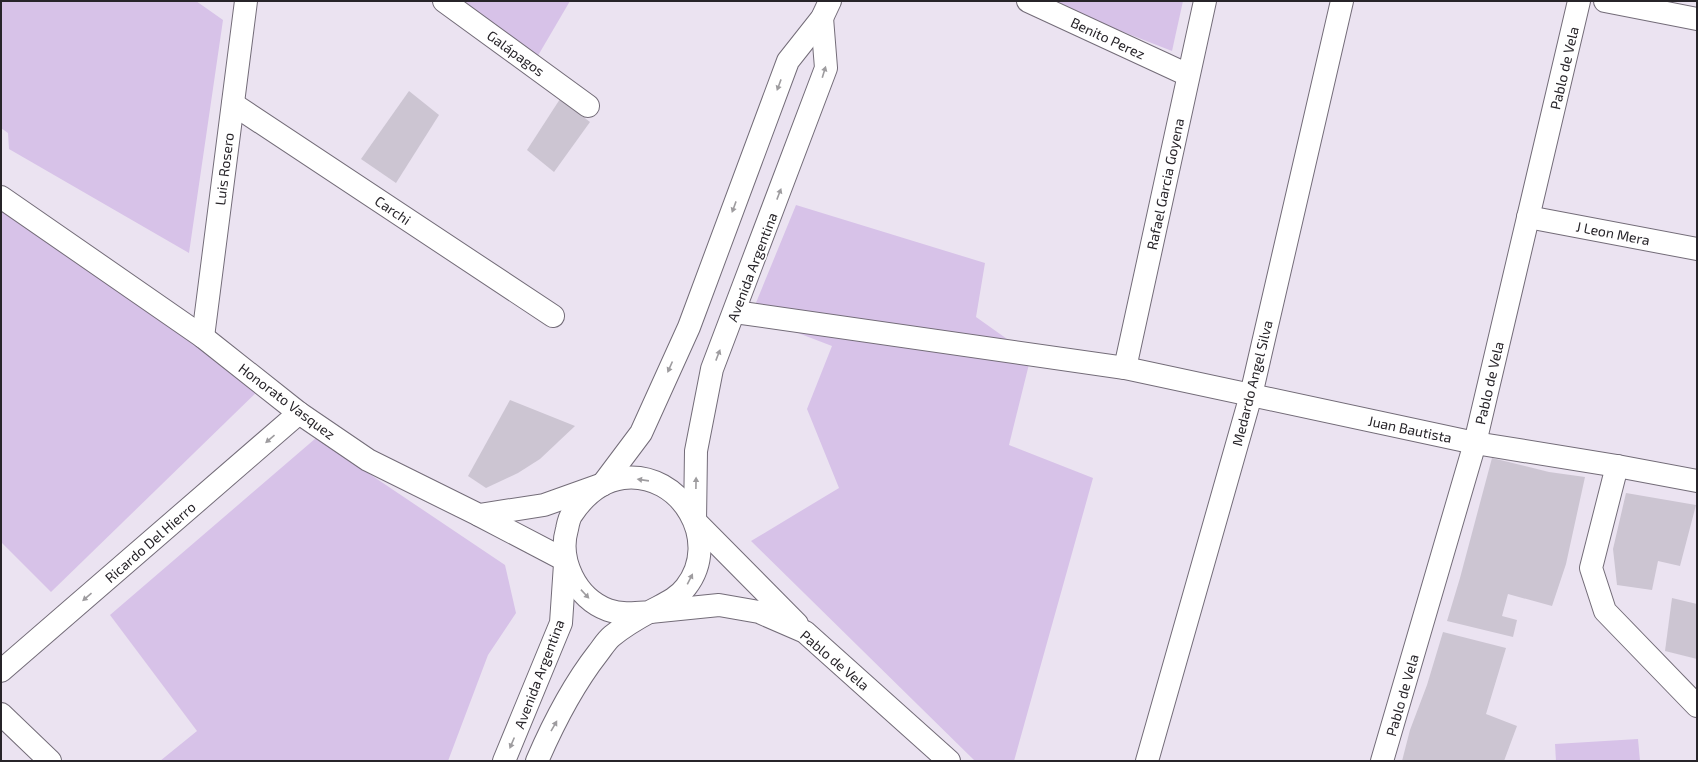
<svg xmlns="http://www.w3.org/2000/svg" width="1698" height="762" font-family="'Exo 2',sans-serif">
<style>
.green{fill:#d7c2e8}
.building{fill:#ccc5d2}
.lines{fill:none;stroke-linecap:round;stroke-linejoin:round}
.street-casing{stroke:#736c78;stroke-width:24}
.secondary-casing{stroke:#736c78;stroke-width:24}
.street{stroke:#fff;stroke-width:22}
.secondary{stroke:#fff;stroke-width:22}
.oneway{fill:#9e9c9f}
.labels{text-anchor:middle;dominant-baseline:central;stroke-width:3.5;stroke-linejoin:round;paint-order:stroke}
.street-label{font-size:14px;fill:#272429;stroke:#fff}
</style>
<rect width="100%" height="100%" fill="#ebe3f1"/>
<g class="green">
<polygon points="1,1 196,1 223,20 189,253 9,149 8,133 1,128"/>
<polygon points="457,1 570,1 536,59"/>
<polygon points="1044,1 1183,1 1172,51"/>
<polygon points="796,205 985,263 976,317 1031,356 1009,445 1093,478 1014,761 975,761 751,541 839,488 807,409 832,346 751,315"/>
<polygon points="1,209 264,385 51,592 1,542"/>
<polygon points="316,438 505,565 516,613 488,655 448,761 160,761 197,731 110,615"/>
<polygon points="1638,739 1640,761 1556,761 1555,744"/>
</g>
<g class="building">
<polygon points="409,91 439,115 396,183 361,159"/>
<polygon points="560,99 590,122 554,172 527,150"/>
<polygon points="510,400 575,426 540,459 518,473 486,488 468,476"/>
<polygon points="1492,458 1549,472 1585,477 1566,564 1552,606 1508,594 1502,616 1517,620 1513,637 1447,621 1460,578"/>
<polygon points="1626,493 1696,505 1680,566 1658,561 1652,590 1617,585 1613,549"/>
<polygon points="1672,598 1697,604 1697,659 1665,651"/>
<polygon points="1443,632 1506,648 1486,714 1517,726 1504,761 1402,761 1410,730 1427,685"/>
</g>
<g class="lines">
<defs>
<g id="street">
<polyline points="444,1 588,106"/>
<polyline points="1028,1 1188,75"/>
<polyline points="1605,1 1697,19"/>
<polyline points="233,104 553,316"/>
<polyline points="1,197 203,337 299,413 368,460 479,515 544,505 600,485"/>
<polyline points="1528,217 1697,249"/>
<polyline points="735,312 1125,368 1475,443 1617,466 1697,481"/>
<polyline points="203,337 246,1"/>
<polyline points="1125,368 1205,1"/>
<polyline points="1617,466 1591,568 1605,611 1697,706"/>
<polyline points="479,515 565,560"/>
<polyline points="695,521 797,624"/>
<polyline points="650,612 719,605 759,612 805,632 949,761"/>
<polyline points="1,671 299,413"/>
<polyline points="1,714 50,761"/>
<polyline points="1147,761 1251,395 1342,1"/>
<polyline points="1382,761 1475,443 1579,1"/>
</g>
<g id="secondary">
<polyline points="602,485 641,433 689,327 788,61 822,18 830,1"/>
<polyline points="695,521 696,451 712,369 826,68 822,18"/>
<polyline points="504,761 561,623 565,564"/>
<path d="M537 761C553 724 573 685 598 653 602 648 606 641 612 636 623 627 638 618 651 611 664 604 677 599 686 587 722 541 681 471 623 478 601 481 584 496 572 514 569 518 568 524 567 529 558 560 576 598 608 610 622 615 636 613 650 612"/>
</g>
</defs>
<use href="#street" class="street-casing"/>
<use href="#secondary" class="secondary-casing"/>
<use href="#street" class="street"/>
<use href="#secondary" class="secondary"/>
</g>
<defs><path id="oneway-solid" d="M-6-.8H1V-3.2L6.5 0L1 3.2V.8H-6Z"/></defs>
<g class="oneway">
<use href="#oneway-solid" transform="translate(824 72) rotate(-73)"/>
<use href="#oneway-solid" transform="translate(779 85) rotate(110)"/>
<use href="#oneway-solid" transform="translate(779 194) rotate(-69)"/>
<use href="#oneway-solid" transform="translate(734 207) rotate(110)"/>
<use href="#oneway-solid" transform="translate(718 355) rotate(-69)"/>
<use href="#oneway-solid" transform="translate(670 367) rotate(114)"/>
<use href="#oneway-solid" transform="translate(270 439) rotate(139)"/>
<use href="#oneway-solid" transform="translate(643 480) rotate(-172)"/>
<use href="#oneway-solid" transform="translate(696 483) rotate(-89)"/>
<use href="#oneway-solid" transform="translate(690 579) rotate(-63)"/>
<use href="#oneway-solid" transform="translate(585 594) rotate(47)"/>
<use href="#oneway-solid" transform="translate(87 597) rotate(139)"/>
<use href="#oneway-solid" transform="translate(554 726) rotate(-60)"/>
<use href="#oneway-solid" transform="translate(512 743) rotate(113)"/>
</g>
<g class="labels">
<g class="street-label">
<text transform="translate(1108 38) rotate(25)">Benito Perez</text>
<text transform="translate(516 53) rotate(36)">Galápagos</text>
<text transform="translate(1564 68) rotate(-77)">Pablo de Vela</text>
<text transform="translate(224 169) rotate(-83)">Luis Rosero</text>
<text transform="translate(1165 184) rotate(-78)">Rafael Garcia Goyena</text>
<text transform="translate(393 210) rotate(34)">Carchi</text>
<text transform="translate(1613 233) rotate(11)">J Leon Mera</text>
<text transform="translate(752 267) rotate(-69)">Avenida Argentina</text>
<text transform="translate(1252 383) rotate(-76)">Medardo Angel Silva</text>
<text transform="translate(1489 383) rotate(-77)">Pablo de Vela</text>
<text transform="translate(287 401) rotate(37)">Honorato Vasquez</text>
<text transform="translate(1410 429) rotate(12)">Juan Bautista</text>
<text transform="translate(150 542) rotate(-41)">Ricardo Del Hierro</text>
<text transform="translate(835 660) rotate(40)">Pablo de Vela</text>
<text transform="translate(539 674) rotate(-69)">Avenida Argentina</text>
<text transform="translate(1402 695) rotate(-74)">Pablo de Vela</text>
</g>
</g>
<rect width="1698" height="762" fill="none" stroke="#272429" stroke-width="4"/>
</svg>
